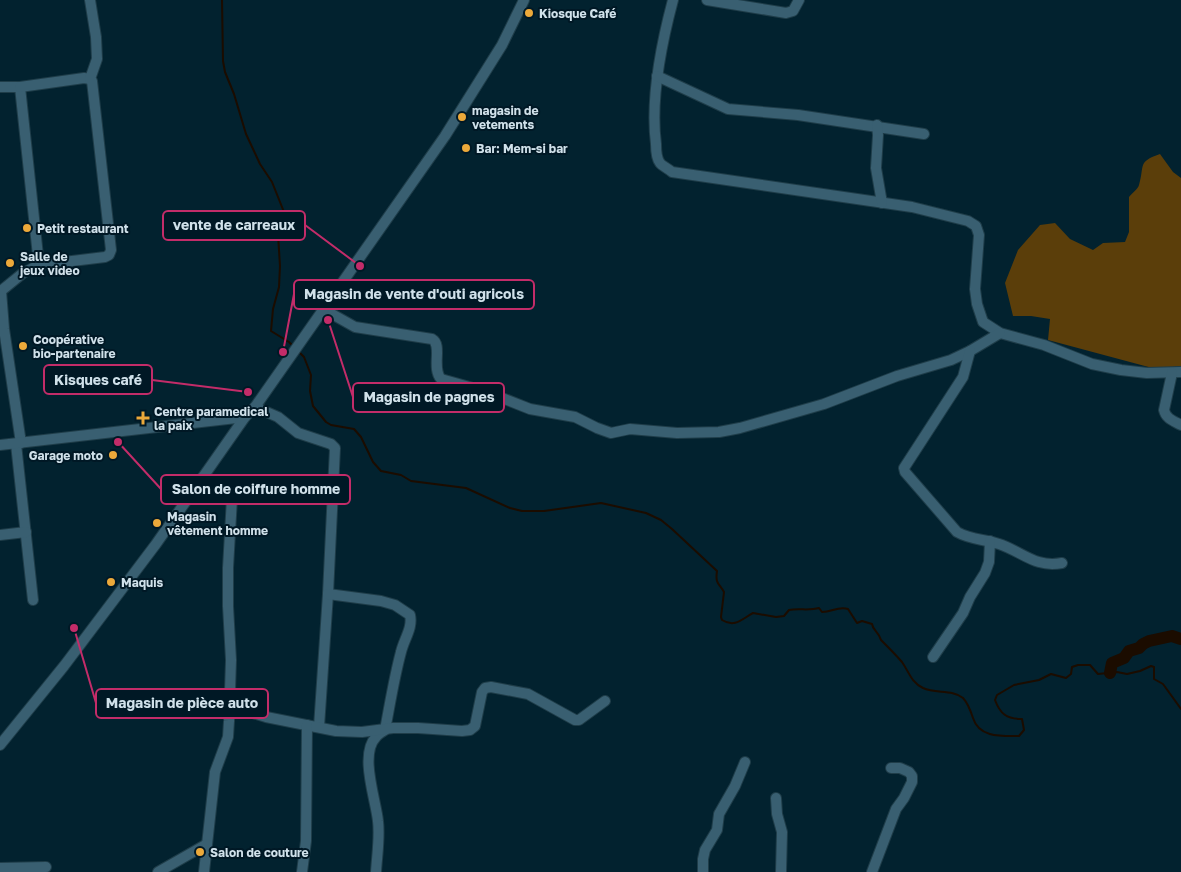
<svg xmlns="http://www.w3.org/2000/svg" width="1181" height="872" font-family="'Golos Text',sans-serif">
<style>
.green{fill:#5b3e0a}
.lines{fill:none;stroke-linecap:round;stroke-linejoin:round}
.stream{stroke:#1b0c00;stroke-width:2}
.river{stroke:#1b0c00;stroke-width:12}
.minor-casing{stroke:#1f3d49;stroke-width:12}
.minor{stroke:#395f71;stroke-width:10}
.poi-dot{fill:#eca93a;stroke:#001825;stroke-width:2}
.labels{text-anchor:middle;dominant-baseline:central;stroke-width:4;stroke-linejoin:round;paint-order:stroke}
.poi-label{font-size:12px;font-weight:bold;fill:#d0e1ea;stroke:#001825;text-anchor:start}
.leader{fill:none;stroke:#c32c69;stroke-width:2}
.callout-dot{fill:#c32c69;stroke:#001825;stroke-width:2}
.callout{fill:#001825;stroke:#c32c69;stroke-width:2}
.callout-label{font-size:14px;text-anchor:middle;font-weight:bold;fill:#d0e1ea}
</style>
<rect width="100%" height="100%" fill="#02222f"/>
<path class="green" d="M1160 154 1173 172 1181 178V366L1156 369 1048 340 1050 319 1031 316H1013L1005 283 1018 250 1040 225 1055 223 1070 239 1093 250 1103 243 1125 242 1129 232V197C1132 193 1138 189 1139 185 1145 165 1137 162 1160 154Z"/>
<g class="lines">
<g class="stream">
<polyline points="222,0 223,61 225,72 234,94 246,134 260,164 272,182 284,212 283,224 278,234 280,266 279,287 273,309 271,331 289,342 292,345"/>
<path d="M298 351 304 357 311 375 310 391 313 406 326 422 331 425 354 429 361 437 373 462 381 471 401 475 411 481 466 488 510 508 522 511H544L601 503 646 513 661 520 672 529 717 571C715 584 719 583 724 592L721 617 722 620C735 628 742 619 753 613L776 617 784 616 789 610C799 608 809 611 819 608L822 612C832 612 838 606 848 609L857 623 862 621 872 624C873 631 879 632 881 640 888 647 895 654 902 662 909 672 911 682 923 688 936 694 952 689 963 698 968 703 971 712 973 718 979 738 1002 736 1019 736L1024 730 1022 719C1007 719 1000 714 995 700L997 695 1014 685 1039 680 1051 674 1066 678 1071 674 1072 667 1078 665H1090L1098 674 1117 672 1127 674 1140 671 1151 666 1154 667V679L1163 684 1181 709"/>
</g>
<polyline class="river" points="1110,673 1112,663 1124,658 1129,651 1139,648 1143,644 1149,641 1172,636 1181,639"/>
<defs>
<g id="minor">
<path d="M673 0C661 45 650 98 656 144 656 150 656 158 660 163 662 166 669 169 672 172L912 207 968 221 976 226 979 235 975 289 977 304 983 322 1000 333 1044 345 1092 364 1121 370 1147 373 1181 372"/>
<polyline points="707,0 786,13 793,11 799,0"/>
<polyline points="657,76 728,109 798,115 924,134"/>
<polyline points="0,87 20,87 39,265 23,273 1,291 4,329 21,443"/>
<polyline points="20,87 84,78 90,79"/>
<polyline points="877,125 878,135 876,168 882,203"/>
<polyline points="39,265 105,257 109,255 111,250 92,81 90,79 97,59 96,37 90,0"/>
<path d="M323 309 355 327 432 339C443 345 431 368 441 379L487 392 530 409 575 417 597 428 611 433 630 429 677 433 719 432 740 428 824 404 897 376 951 360 970 351 1000 333"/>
<path d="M970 351 963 377 904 468 905 472 957 532C971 540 984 539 999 544 1023 552 1035 568 1062 563"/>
<path d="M1172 373 1164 410C1166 419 1174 421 1181 425"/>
<polyline points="255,407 278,417 298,433 331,444 335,448 328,594 319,727"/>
<polyline points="16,444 33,600"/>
<polyline points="0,445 245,417"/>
<polyline points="202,478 230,493 232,498 228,568 228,606 231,660 229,721 228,737 215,772 204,872"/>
<polyline points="0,535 26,532"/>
<path d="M328 594 381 601 395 605 410 615C413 628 404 639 401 652 394 678 390 704 385 730 382 732 378 734 376 737 359 754 376 800 378 821 380 838 377 855 376 872"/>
<polyline points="933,657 963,613 970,597 985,573 989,562 990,541"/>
<polyline points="230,706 266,717 336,731 362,732 393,728 418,728 462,731 470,730 475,726 482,692 485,688 491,687 528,694 575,720 579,720 605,701"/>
<polyline points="0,745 64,666 156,544 245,417 255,407 445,136 502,45 524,0"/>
<polyline points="776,798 777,814 782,832 781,872"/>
<polyline points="0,868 46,867"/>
<polyline points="158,872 207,844"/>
<polyline points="302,872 306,841 307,725"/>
<polyline points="703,872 703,859 705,850 717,830 719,814 735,786 745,762"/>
<polyline points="872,872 896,809 904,798 912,782 912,776 909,772 900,768 891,768"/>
</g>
</defs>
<use href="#minor" class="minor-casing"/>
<use href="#minor" class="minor"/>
</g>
<g class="poi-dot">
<circle cx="529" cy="13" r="5"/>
<circle cx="462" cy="117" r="5"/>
<circle cx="466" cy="148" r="5"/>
<circle cx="27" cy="228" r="5"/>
<circle cx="10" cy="263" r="5"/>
<circle cx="23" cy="346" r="5"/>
<path d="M140.5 410.5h5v5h5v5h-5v5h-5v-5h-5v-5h5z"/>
<circle cx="113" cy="455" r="5"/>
<circle cx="157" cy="523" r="5"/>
<circle cx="111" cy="582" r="5"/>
<circle cx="200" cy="852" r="5"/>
</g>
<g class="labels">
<g class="poi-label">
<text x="539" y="13">Kiosque Café</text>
<text x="472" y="110">magasin de<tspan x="472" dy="14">vetements</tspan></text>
<text x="476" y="148">Bar: Mem-si bar</text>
<text x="37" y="228">Petit restaurant</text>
<text x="20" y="256">Salle de<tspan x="20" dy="14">jeux video</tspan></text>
<text x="33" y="339">Coopérative<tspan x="33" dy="14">bio-partenaire</tspan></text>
<text x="154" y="411">Centre paramedical<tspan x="154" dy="14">la paix</tspan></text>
<text x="103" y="455" text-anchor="end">Garage moto</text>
<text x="167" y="516">Magasin<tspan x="167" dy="14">vêtement homme</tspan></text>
<text x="121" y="582">Maquis</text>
<text x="210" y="852">Salon de couture</text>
</g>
</g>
<path class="leader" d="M360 266L305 225M283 352L294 294M248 392L152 380M328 320L353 397M118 442L161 489M74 628L96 703"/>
<g class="callout-dot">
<circle cx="360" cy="266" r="5"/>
<circle cx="283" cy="352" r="5"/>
<circle cx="248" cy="392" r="5"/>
<circle cx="328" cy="320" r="5"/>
<circle cx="118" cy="442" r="5"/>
<circle cx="74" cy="628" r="5"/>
</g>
<g class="callout">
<rect x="163" y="211" width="142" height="29" rx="5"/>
<rect x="294" y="280" width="240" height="29" rx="5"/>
<rect x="44" y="365" width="108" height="29" rx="5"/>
<rect x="353" y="383" width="151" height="29" rx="5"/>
<rect x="161" y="475" width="189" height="29" rx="5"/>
<rect x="96" y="689" width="172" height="29" rx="5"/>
</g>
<g class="callout-label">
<text x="234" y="230">vente de carreaux</text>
<text x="414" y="299">Magasin de vente d'outi agricols</text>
<text x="98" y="385">Kisques café</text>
<text x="429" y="402">Magasin de pagnes</text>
<text x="256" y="494">Salon de coiffure homme</text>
<text x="182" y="708">Magasin de pièce auto</text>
</g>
</svg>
